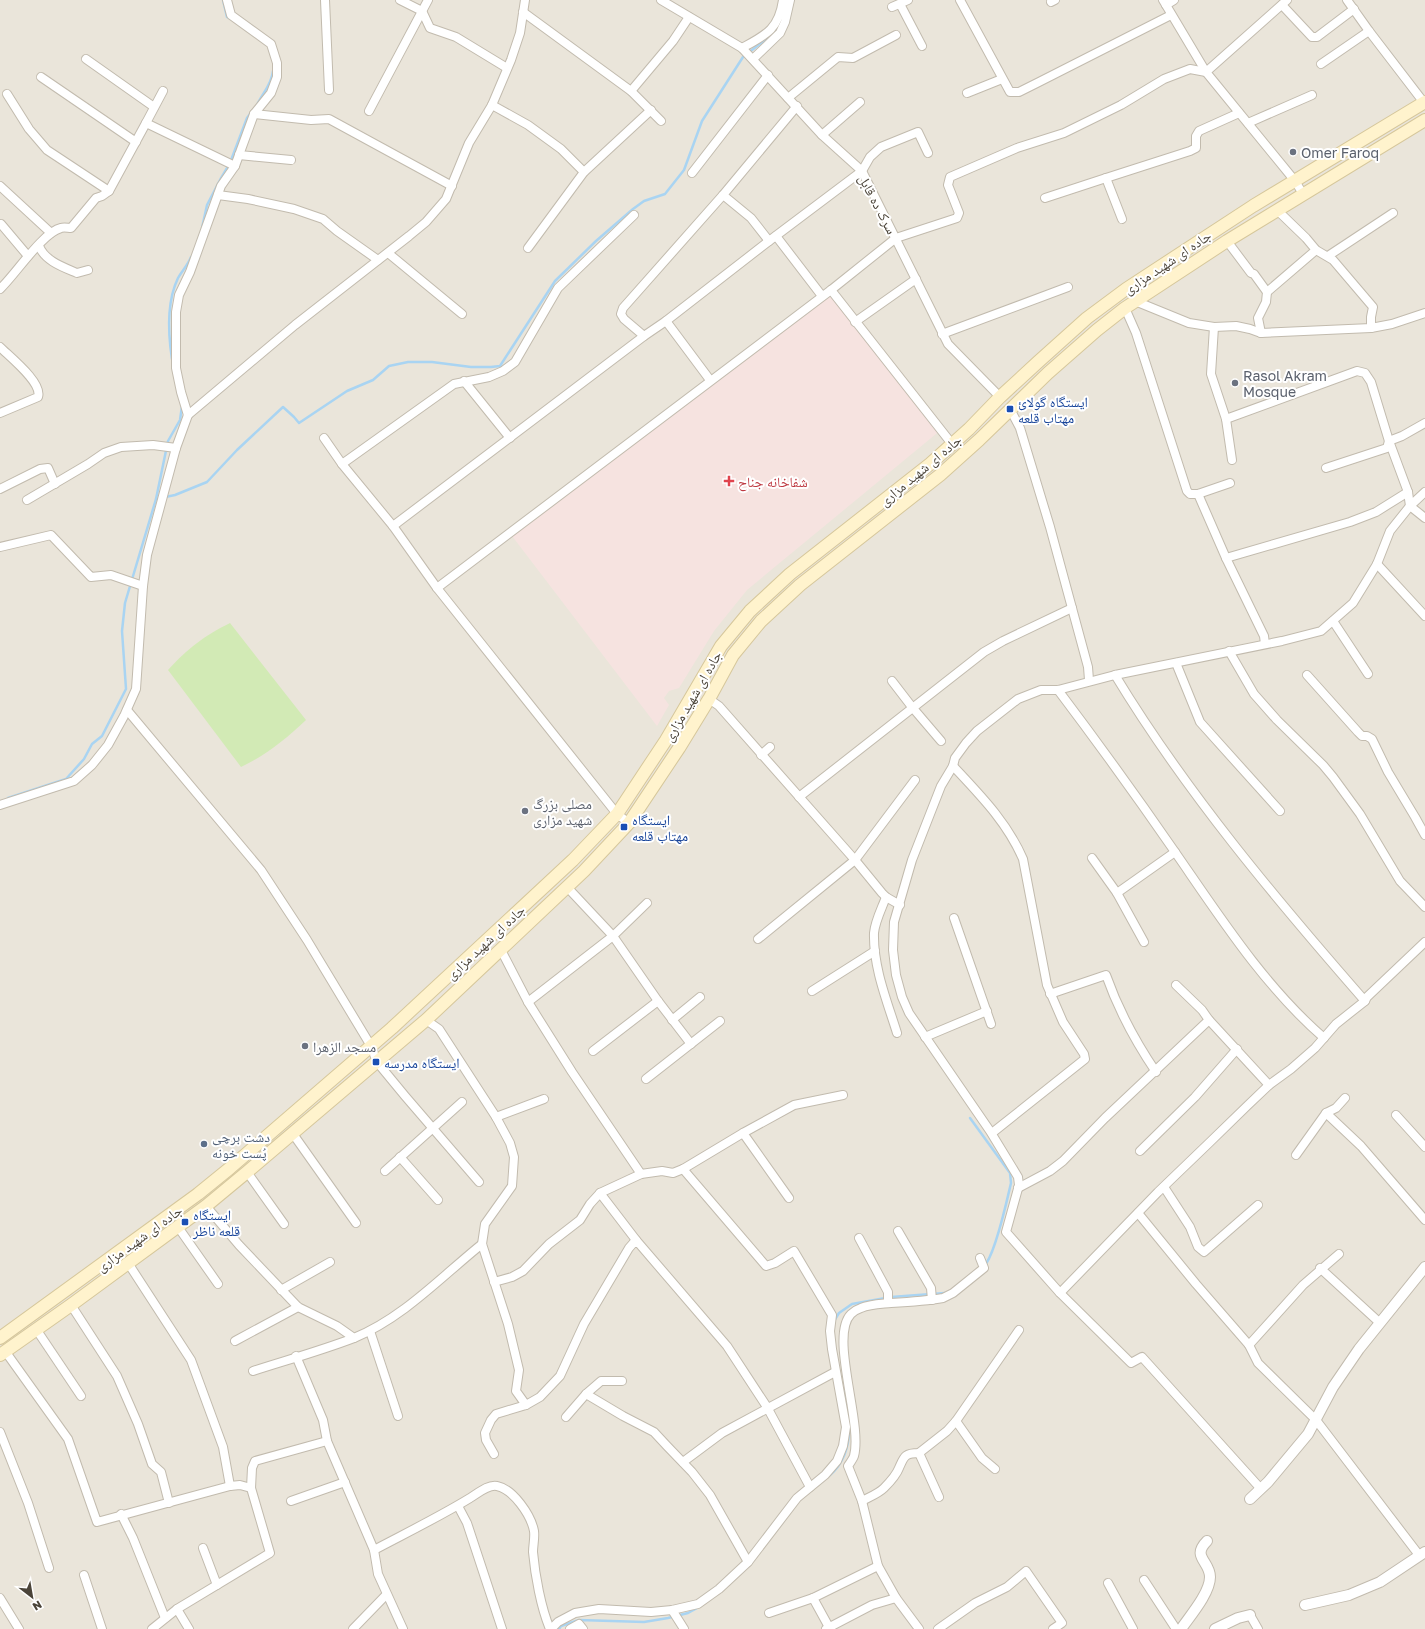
<svg xmlns="http://www.w3.org/2000/svg" width="1425" height="1629" font-family="'Golos Text','Noto Naskh Arabic',sans-serif">
<style>
.residential{fill:#eae5da}
.medical{fill:#f6e3e0}
.green{fill:#d2eab5}
.lines{fill:none;stroke-linecap:round;stroke-linejoin:round}
.stream{stroke:#a9d4f2;stroke-width:2.5}
.minor-casing{stroke:#c2bbae;stroke-width:10}
.tertiary-casing{stroke:#c2bbae;stroke-width:12}
.secondary-casing{stroke:#d6c79b;stroke-width:14}
.minor{stroke:#fff;stroke-width:8}
.tertiary{stroke:#fff;stroke-width:10}
.secondary{stroke:#fff3cd;stroke-width:12}
.worship-dot{fill:#6b7280;stroke:#fff;stroke-width:1.5}
.transit-dot{fill:#1a4fb4;stroke:#fff;stroke-width:1.5}
.health-dot{fill:#e0444e;stroke:#fff;stroke-width:1.5}
.service-dot{fill:#5c6f8a;stroke:#fff;stroke-width:1.5}
.labels{text-anchor:middle;dominant-baseline:central;stroke-width:4;stroke-linejoin:round;paint-order:stroke}
.worship-label{font-size:14px;fill:#5b616d;stroke:#fff;text-anchor:start}
.street-label{font-size:14px;fill:#4b4439;stroke:#fff}
.transit-label{font-size:14px;fill:#164399;stroke:#fff;text-anchor:start}
.health-label{font-size:14px;fill:#be3a42;stroke:#fff;text-anchor:start}
.service-label{font-size:14px;fill:#4e5e75;stroke:#fff;text-anchor:start}
</style>
<rect width="100%" height="100%" fill="#f6f3ec"/>
<rect class="residential" x="0" y="0" width="1425" height="1629"/>
<polygon class="medical" points="834,289 942,429 747,590 714,631 679,688 669,691 664,698 669,705 657,726 509,532"/>
<path class="green" d="M230 623 306 720C286 739 266 755 241 767L168 670C188 648 204 636 230 623Z"/>
<g class="lines">
<g class="stream">
<polyline points="223,0 227,17 231,19"/>
<path d="M257 105C262 94 272 84 273 71"/>
<polyline points="202,228 207,205 220,180 230,163 247,118 250,114"/>
<path d="M172 359C168 333 166 303 178 278 182 271 188 265 191 257"/>
<polyline points="156,499 175,495 207,482 237,450 283,407 294,417 299,423 347,391 373,380 389,366 408,362 432,362 471,367 491,367 500,366 555,281 596,241 633,209 644,201 665,194 684,170 702,121 743,57 775,32 778,26"/>
<polyline points="8,798 66,779 84,759 92,744 102,736 126,689 122,631 125,603 156,499 168,441 180,420 182,406"/>
<path d="M970 1118 1010 1173 1011 1183C1007 1200 995 1256 984 1266"/>
<polyline points="834,1321 839,1313 852,1304 891,1297 945,1293"/>
<polyline points="843,1389 850,1415 849,1425"/>
<path d="M830 1475C843 1464 849 1447 849 1430"/>
<polyline points="559,1629 561,1626 579,1620 644,1622 668,1618 688,1613 699,1607"/>
</g>
<defs>
<g id="minor">
<polyline points="325,0 329,90"/>
<polyline points="400,0 422,11 430,28 456,37 507,68"/>
<polyline points="661,0 742,48 822,135 862,171 948,344 1000,397"/>
<polyline points="960,0 1010,92 1019,92 1039,82 1171,15"/>
<polyline points="1163,0 1206,72 1295,181 1303,194"/>
<polyline points="1347,0 1369,31 1425,104"/>
<polyline points="1051,2 1055,0"/>
<polyline points="900,4 922,46"/>
<polyline points="1166,5 1174,0"/>
<polyline points="1282,5 1312,37 1317,37 1354,9"/>
<polyline points="892,7 908,0"/>
<polyline points="523,12 631,91 661,121"/>
<path d="M742 48C766 35 779 29 783 0"/>
<polyline points="86,59 154,107"/>
<polyline points="753,59 780,33 785,22 790,0"/>
<polyline points="1321,64 1369,31"/>
<polyline points="41,77 136,142"/>
<polyline points="631,91 673,41 689,17"/>
<polyline points="967,93 1002,79"/>
<polyline points="7,94 29,129 47,150 109,191"/>
<polyline points="788,98 838,57 853,58 896,35"/>
<polyline points="492,105 528,125 561,149 584,172"/>
<polyline points="369,111 428,0"/>
<polyline points="254,114 311,120 329,119 452,186"/>
<polyline points="146,123 163,91"/>
<polyline points="1248,123 1312,95"/>
<polyline points="822,135 860,102"/>
<polyline points="239,155 291,160"/>
<polyline points="692,173 768,75"/>
<polyline points="0,186 51,233"/>
<polyline points="218,195 248,199 294,209 323,219 337,231 378,260"/>
<polyline points="723,195 751,218 769,241"/>
<polyline points="1045,198 1106,178"/>
<polyline points="1277,210 1306,238 1316,250 1333,260 1373,307 1371,317 1371,328"/>
<polyline points="1122,219 1106,178 1190,151 1196,148 1196,136 1199,131 1239,113"/>
<polyline points="1,224 28,256"/>
<polyline points="776,236 822,296"/>
<polyline points="1227,241 1251,273 1254,274 1267,292 1266,302 1258,318 1261,333"/>
<path d="M39 246C45 261 63 267 77 273L88 270"/>
<polyline points="528,248 584,172 651,110"/>
<polyline points="388,253 462,314"/>
<polyline points="1328,256 1393,213"/>
<path d="M0 289C15 275 43 232 61 228 64 227 68 228 71 228L96 198 102 196 109 191 146 123 235 166"/>
<polyline points="831,290 952,444"/>
<polyline points="1267,292 1316,250"/>
<polyline points="1135,301 1189,323 1214,327 1236,326 1250,329 1261,333 1371,328 1392,324 1425,313"/>
<polyline points="1125,308 1136,333 1187,491 1190,494 1198,494 1230,483"/>
<polyline points="666,321 710,380"/>
<polyline points="855,322 916,279"/>
<polyline points="1214,327 1211,374 1226,419 1232,460"/>
<polyline points="942,334 1068,287"/>
<polyline points="644,336 624,319 621,314 623,308 723,195 797,106"/>
<path d="M0 347C10 357 43 383 38 397L0 413"/>
<polyline points="464,381 510,438"/>
<polyline points="1010,409 1020,428 1050,527 1088,667 1089,680"/>
<polyline points="188,415 295,325 409,236 426,222 446,199 469,143 492,105 511,60 520,33 525,0"/>
<polyline points="1226,419 1357,371 1365,373 1371,382 1389,441 1408,492 1410,506 1425,518"/>
<polyline points="324,438 342,464 393,526 437,588 617,814 629,823"/>
<polyline points="1389,441 1402,436 1425,423"/>
<polyline points="342,464 454,384 489,377 503,371 515,362 558,288 634,215"/>
<polyline points="1326,468 1387,448 1389,441"/>
<polyline points="0,489 40,469 48,468 55,484"/>
<polyline points="1198,494 1226,558 1264,636 1265,644"/>
<polyline points="27,500 88,464 104,453 121,447 153,445 176,448"/>
<polyline points="393,526 644,336 666,321 769,241 862,171 870,157 881,147 918,132 928,153"/>
<polyline points="0,547 51,535 91,577 111,575 143,586"/>
<polyline points="1226,558 1350,522 1376,512 1408,492"/>
<polyline points="1377,564 1425,616"/>
<polyline points="437,588 831,290 896,238 957,218 959,213 948,185 950,177 1017,148 1064,133 1121,105 1164,79 1190,69 1206,72 1287,0"/>
<polyline points="1333,621 1368,674"/>
<polyline points="1229,651 1254,694 1277,720 1323,765 1333,777 1360,814 1400,881 1425,907"/>
<polyline points="1176,663 1200,722 1280,811"/>
<path d="M1115 675C1186 792 1275 898 1365 1001"/>
<polyline points="1307,675 1358,732 1362,736 1367,736 1372,739 1388,772 1415,817 1425,835"/>
<polyline points="892,681 912,707 941,741"/>
<path d="M1058 690C1098 743 1137 797 1175 852 1220 917 1264 986 1324 1038"/>
<polyline points="709,699 719,706 855,860 882,893 886,897 900,905"/>
<polyline points="127,710 261,870 307,940 371,1046 377,1062 405,1096 479,1182"/>
<polyline points="761,755 770,747"/>
<path d="M953 766C980 795 1007 822 1023 859L1047 985 1063 1022 1084 1054 1085 1059 992 1133"/>
<polyline points="799,797 984,652 1003,641 1072,608"/>
<polyline points="0,805 74,781 92,765 108,745 124,716 136,689 143,586 147,555 176,448 188,415 181,392 176,368 176,312 179,295 190,272 221,186 235,166 254,114 271,93 277,77 277,63 271,44 231,15 227,0"/>
<polyline points="1092,858 1117,893 1144,942"/>
<polyline points="567,887 613,936 658,1001 691,1044"/>
<polyline points="1117,893 1175,852"/>
<path d="M886 897C882 908 875 921 874 933 873 967 887 1001 897 1033"/>
<polyline points="954,918 991,1024"/>
<polyline points="758,939 855,860 915,780"/>
<polyline points="501,950 528,1002 572,1072 641,1174"/>
<polyline points="1176,985 1202,1010 1209,1020 1269,1085"/>
<polyline points="812,991 875,951"/>
<path d="M1050 994 1106 975C1118 1009 1135 1041 1156 1072"/>
<polyline points="528,1002 613,936 647,903"/>
<polyline points="426,1020 439,1029 496,1117 510,1143 514,1157 512,1186 485,1224 482,1244 508,1324 519,1370 516,1391 526,1405"/>
<polyline points="672,1020 700,997"/>
<polyline points="925,1037 987,1011"/>
<polyline points="593,1051 658,1001"/>
<polyline points="646,1079 720,1021"/>
<polyline points="1326,1113 1361,1146 1425,1220"/>
<polyline points="1396,1115 1425,1147"/>
<polyline points="496,1117 544,1099"/>
<polyline points="743,1133 789,1198"/>
<polyline points="293,1134 356,1223"/>
<polyline points="1140,1151 1195,1097 1237,1049"/>
<polyline points="1296,1155 1326,1113 1336,1108 1345,1098"/>
<polyline points="400,1157 438,1200"/>
<polyline points="385,1171 462,1102"/>
<polyline points="247,1172 284,1224"/>
<polyline points="1164,1187 1190,1227 1198,1247 1204,1252 1258,1205"/>
<polyline points="1018,1188 1050,1171 1063,1161 1105,1118 1209,1020"/>
<polyline points="600,1193 636,1240"/>
<path d="M206 1206 239 1245 298 1307 337 1326 354 1338C403 1318 441 1277 482 1244"/>
<polyline points="1138,1213 1196,1284 1249,1345 1258,1363 1316,1420 1419,1555"/>
<polyline points="178,1227 218,1284"/>
<polyline points="898,1231 931,1288 932,1300"/>
<polyline points="859,1238 888,1292 888,1303"/>
<polyline points="128,1263 191,1360 223,1447 230,1486"/>
<polyline points="1320,1268 1380,1323"/>
<polyline points="494,1282 512,1277 523,1271 549,1244 580,1220 590,1204 600,1193 641,1174 662,1171 673,1173 683,1169 743,1133 794,1105 843,1095"/>
<polyline points="281,1290 330,1262"/>
<polyline points="1060,1293 1158,1192 1210,1142 1247,1106 1269,1085 1291,1069 1315,1048 1336,1024 1365,1001 1367,997 1425,942"/>
<polyline points="71,1305 117,1376 138,1424 152,1464 161,1472 169,1503"/>
<polyline points="36,1329 81,1396"/>
<polyline points="370,1331 398,1416"/>
<polyline points="235,1341 298,1307"/>
<polyline points="1249,1345 1303,1285 1339,1254"/>
<polyline points="5,1351 68,1439 97,1522 230,1486 240,1485 251,1488"/>
<polyline points="296,1356 323,1420 327,1441 374,1550 378,1574 403,1629"/>
<path d="M253 1371C287 1360 320 1351 354 1338"/>
<polyline points="586,1394 623,1416 654,1432 667,1446 692,1472 710,1495 748,1562"/>
<polyline points="566,1417 586,1394 601,1381 622,1381"/>
<polyline points="956,1421 982,1458 995,1469"/>
<polyline points="0,1432 28,1503 49,1568"/>
<polyline points="919,1453 939,1497"/>
<polyline points="494,1454 486,1440 485,1433 491,1420 496,1414 526,1405 540,1397 560,1376 584,1324 629,1248 636,1240 727,1346 767,1407 810,1487"/>
<polyline points="683,1462 722,1433 835,1372"/>
<polyline points="1261,1489 1142,1357 1131,1363 1060,1293 1006,1232 1019,1185 1018,1177 990,1131 909,1013 902,997 896,975 893,950 894,922 912,860 941,786 953,766 955,758 966,743 977,731 1018,699 1041,690 1058,690 1115,675 1282,641 1321,631 1353,603 1377,564 1390,531 1410,506 1425,492"/>
<polyline points="291,1501 345,1482"/>
<path d="M862 1501C869 1497 878 1494 884 1488 889 1483 896 1476 899 1468 904 1457 904 1453 919 1453L947 1431 956 1421 1019 1330"/>
<polyline points="458,1506 467,1523 502,1629"/>
<polyline points="121,1514 133,1538 165,1618"/>
<polyline points="203,1548 217,1585"/>
<path d="M374 1550C406 1533 439 1517 470 1498 477 1494 488 1484 497 1486 513 1489 531 1515 534 1531 535 1538 533 1545 533 1552 535 1575 541 1608 550 1629"/>
<polyline points="84,1575 102,1629"/>
<polyline points="1144,1580 1176,1629"/>
<polyline points="1108,1583 1133,1629"/>
<polyline points="0,1598 19,1629"/>
<polyline points="813,1598 830,1629"/>
<polyline points="177,1609 189,1629"/>
<polyline points="672,1610 684,1629"/>
<polyline points="769,1613 813,1598 878,1566"/>
<polyline points="1250,1615 1258,1629"/>
<polyline points="152,1629 177,1609 270,1553 251,1488 252,1468 255,1461 327,1441"/>
<polyline points="353,1629 386,1595"/>
<polyline points="551,1629 558,1622 575,1613 599,1609 651,1612 672,1610 698,1604 719,1589 748,1562 797,1498 825,1475 837,1461 843,1446 846,1427 832,1349 830,1331 832,1315 794,1251 775,1263 766,1266 683,1169"/>
<polyline points="570,1629 579,1624 583,1629"/>
<polyline points="826,1629 872,1605 896,1598"/>
<path d="M919 1629 896 1598 878 1566 862 1501 848 1466C850 1463 853 1459 854 1456 863 1423 829 1336 851 1314 853 1312 858 1309 861 1308 870 1304 882 1304 891 1303 909 1302 926 1301 943 1298L953 1293 984 1268 980 1258"/>
<polyline points="938,1629 975,1603 1007,1587 1026,1571 1062,1623 1053,1629"/>
</g>
<g id="tertiary">
<polyline points="1250,1499 1268,1482 1308,1434 1333,1387 1359,1349 1425,1267"/>
<polyline points="1305,1605 1349,1595 1380,1582 1425,1552"/>
<path d="M1181 1629C1190 1616 1210 1593 1210 1577 1210 1561 1191 1557 1207 1541"/>
<polyline points="1215,1629 1238,1618 1250,1615"/>
</g>
<g id="secondary">
<polyline points="0,1338 198,1194 230,1168 392,1028 573,860 617,814 666,740 721,646 750,611 790,574 930,464 969,429 1000,397 1038,362 1087,318 1126,289 1253,206 1425,102"/>
<polyline points="0,1355 71,1305 206,1206 247,1172 426,1020 584,871 629,823 679,748 709,699 733,655 761,621 800,585 940,475 979,440 1048,373 1097,330 1125,308 1227,241 1425,120"/>
</g>
</defs>
<use href="#minor" class="minor-casing"/>
<use href="#tertiary" class="tertiary-casing"/>
<use href="#secondary" class="secondary-casing"/>
<use href="#minor" class="minor"/>
<use href="#tertiary" class="tertiary"/>
<use href="#secondary" class="secondary"/>
</g>
<g class="worship-dot">
<circle cx="1293" cy="152" r="4"/>
<circle cx="1235" cy="383" r="4"/>
<circle cx="525" cy="811" r="4"/>
<circle cx="305" cy="1046" r="4"/>
</g>
<g class="transit-dot">
<rect x="1006" y="405" width="8" height="8" rx="2"/>
<rect x="620" y="823" width="8" height="8" rx="2"/>
<rect x="372" y="1058" width="8" height="8" rx="2"/>
<rect x="181" y="1218" width="8" height="8" rx="2"/>
</g>
<path class="health-dot" d="M727 475h4v4h4v4h-4v4h-4v-4h-4v-4h4z"/>
<circle class="service-dot" cx="204" cy="1144" r="4"/>
<g class="labels">
<g class="worship-label">
<text x="1301" y="152">Omer Faroq</text>
<text x="1243" y="375">Rasol Akram<tspan x="1243" dy="16">Mosque</tspan></text>
<text x="533" y="803">مصلی بزرگ<tspan x="533" dy="16">شهید مزاری</tspan></text>
<text x="313" y="1046">مسجد الزهرا</text>
</g>
<g class="street-label">
<text transform="translate(878 204) rotate(62)">سرک ده قابل</text>
<text transform="translate(1167 262) rotate(-34)">جاده ای شهید مزاری</text>
<text transform="translate(920 470) rotate(-40)">جاده ای شهید مزاری</text>
<text transform="translate(692 696) rotate(-60)">جاده ای شهید مزاری</text>
<text transform="translate(485 942) rotate(-43)">جاده ای شهید مزاری</text>
<text transform="translate(139 1238) rotate(-36)">جاده ای شهید مزاری</text>
</g>
<g class="transit-label">
<text x="1018" y="401">ایستگاه گولائ<tspan x="1018" dy="16">مهتاب قلعه</tspan></text>
<text x="632" y="819">ایستگاه<tspan x="632" dy="16">مهتاب قلعه</tspan></text>
<text x="384" y="1062">ایستگاه مدرسه</text>
<text x="193" y="1214">ایستگاه<tspan x="193" dy="16">قلعه ناظر</tspan></text>
</g>
<g class="health-label">
<text x="738" y="481">شفاخانه جناح</text>
</g>
<g class="service-label">
<text x="212" y="1136">دشت برچی<tspan x="212" dy="16">پُست خونه</tspan></text>
</g>
</g>
<g transform="translate(32 1597) rotate(149)" stroke="#ffffff" stroke-width="3" paint-order="stroke">
<path d="M0-3L7 15L0 10L-7 15Z" fill="#4b4439"/>
<text y="-6" font-size="11" font-weight="bold" text-anchor="middle" fill="#4b4439">N</text>
</g>
</svg>
